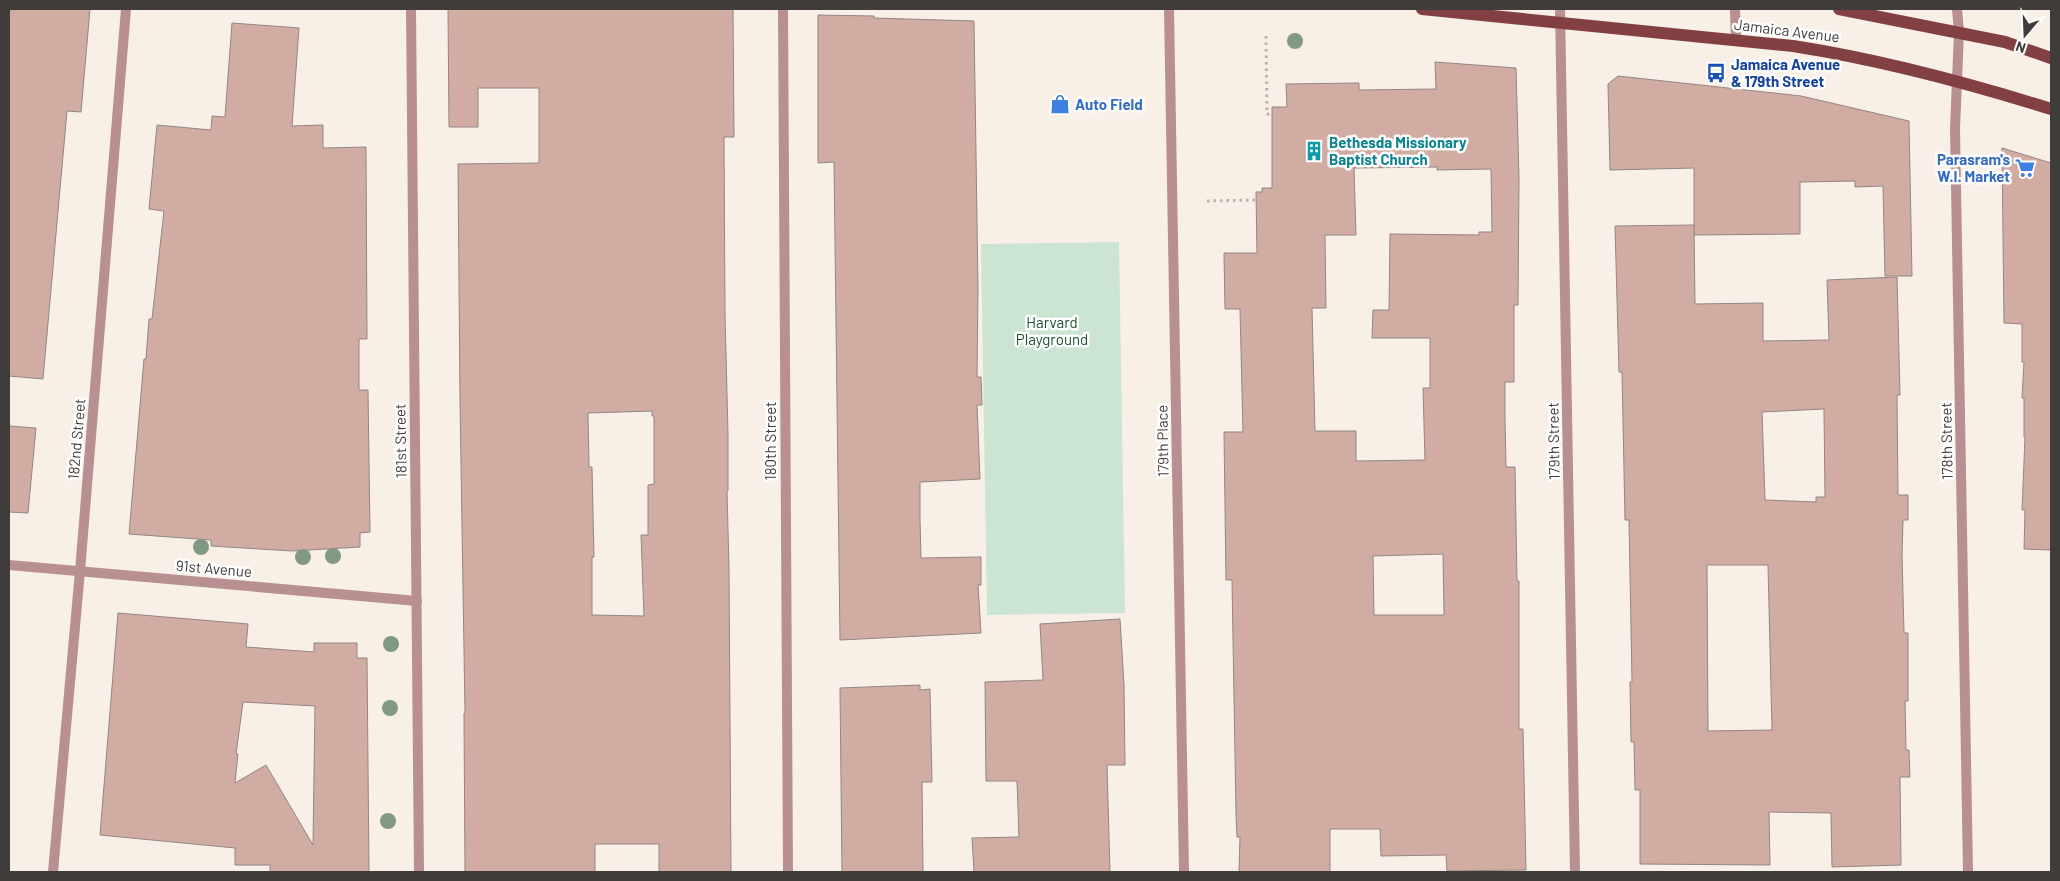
<svg xmlns="http://www.w3.org/2000/svg" width="2060" height="881" font-family="Barlow,sans-serif">
<style>
.green{fill:#cce5d2}
.building{fill:#d1aca2;stroke:#928683;fill-rule:evenodd}
.lines{fill:none;stroke-linecap:round;stroke-linejoin:round}
.path{stroke:#bab2ab;stroke-width:3;stroke-dasharray:2.5 4;stroke-linecap:butt}
.minor{stroke:#b89091;stroke-width:10}
.primary{stroke:#824043;stroke-width:12}
.tree{fill:#819882}
.labels{text-anchor:middle;dominant-baseline:central;stroke-width:5;stroke-linejoin:round;paint-order:stroke}
.street-label{font-size:15px;fill:#403c39;stroke:#fefefe}
.transit-label{font-size:15px;font-weight:bold;fill:#164399;stroke:#fefefe;text-anchor:start}
.shop-label{font-size:15px;font-weight:bold;fill:#366cbe;stroke:#fefefe;text-anchor:start}
.culture-label{font-size:15px;font-weight:bold;fill:#0d838f;stroke:#fefefe;text-anchor:start}
.park-label{font-size:15px;fill:#1f5030;stroke:#fefefe}
</style>
<rect width="100%" height="100%" fill="#f8efe6"/>
<polygon class="green" points="1119,242 1125,613 987,615 981,244"/>
<g class="building">
<polygon points="9,9 90,9 81,112 67,111 43,379 9,376"/>
<path d="M448 9H733L734 137H724L725 314 728 434V491H727L729 569 731 872H659V844H595V872H465L464 713H465L460 400 458 164 539 163V88H478V127H449ZM652 411V416H654V484L648 485V535H641L644 616 592 615V557H594L592 467H589L588 413Z"/>
<polygon points="818,15 874,16 874,18 974,21 978,288 977,377 981,377 982,405 977,405 980,479 920,482 920,519 921,558 981,557 981,585 978,585 981,633 840,640 834,162 818,163"/>
<polygon points="232,23 299,28 292,126 323,125 323,148 366,147 367,339 359,339 359,390 368,390 370,532 360,533 360,547 292,551 211,546 211,540 129,534 144,359 146,359 149,319 152,319 164,211 149,209 157,125 211,130 212,116 225,117"/>
<path d="M1435 62 1516 68 1519 178 1518 305H1514V382H1505V417L1506 467H1515L1517 581H1519V729H1523L1526 870 1447 871 1446 855 1381 856 1380 829H1330V872H1239L1240 837H1237L1236 814 1232 580H1226L1224 432H1243L1240 309H1225L1224 253H1257L1256 192H1262V188H1272V107H1287L1286 84 1359 83V90L1436 89ZM1437 167V170L1491 169 1492 232H1479V235L1390 234 1389 310H1373L1372 338H1430V388H1423L1425 460 1356 461V431H1315L1312 308H1326L1325 235H1356L1354 168ZM1443 554 1444 615H1374L1373 556Z"/>
<polygon points="1618,76 1801,96 1909,121 1912,276 1885,276 1883,186 1855,187 1855,181 1800,182 1800,234 1694,235 1694,168 1610,170 1608,84"/>
<polygon points="2002,148 2051,163 2051,550 2024,549 2025,510 2022,510 2025,437 2024,437 2024,398 2022,398 2024,362 2022,362 2022,324 2004,323"/>
<path d="M1694 225 1695 304 1763 303V341L1829 340 1827 280 1897 277 1900 395H1897L1898 495H1908V520H1903L1902 555 1904 633H1908V701H1905L1906 750H1909L1910 777H1900L1901 865 1832 867 1831 813 1769 812 1770 865 1640 864V790H1635L1634 742H1631L1630 682H1632L1629 520H1625L1622 372H1619L1615 226ZM1824 409 1825 497H1816V502L1765 500 1762 412ZM1707 565H1768L1772 730 1708 731Z"/>
<polygon points="9,426 36,428 28,513 9,512"/>
<path d="M118 613 248 624 246 647 314 652V643H357V658H367L369 872H270V865H235V848L100 835ZM243 702 315 706 313 845 266 765 235 783 238 754H236Z"/>
<polygon points="1120,619 1124,685 1125,765 1107,765 1110,872 974,872 972,838 1019,837 1017,781 986,781 985,682 1043,680 1040,624"/>
<polygon points="920,685 920,690 930,689 932,782 922,782 923,872 842,872 840,688"/>
</g>
<g class="lines">
<g class="path">
<polyline points="1266,36 1267,114 1272,114"/>
<polyline points="1207,201 1256,200"/>
</g>
<g class="minor">
<polyline points="411,9 419,872"/>
<polyline points="783,9 788,872"/>
<polyline points="1169,9 1184,872"/>
<polyline points="1560,9 1575,872"/>
<polyline points="1735,9 1736,40"/>
<polyline points="1957,9 1959,32 1955,129 1968,872"/>
<polyline points="9,565 417,601"/>
<polyline points="53,872 80,571 126,9"/>
</g>
<g class="primary">
<path d="M1422 9 1793 46C1883 60 1965 82 2051 109"/>
<polyline points="1839,9 2005,42 2051,58"/>
</g>
</g>
<g class="tree">
<circle cx="1295" cy="41" r="8"/>
<circle cx="201" cy="547" r="8"/>
<circle cx="333" cy="556" r="8"/>
<circle cx="303" cy="557" r="8"/>
<circle cx="391" cy="644" r="8"/>
<circle cx="390" cy="708" r="8"/>
<circle cx="388" cy="821" r="8"/>
</g>
<defs>
<symbol id="bus-bare" viewBox="-9 -9 18 18"><path d="M-5-6H5V4H4V6H2V4H-2V6H-4V4H-5ZM-3.5-4V0h7V-4ZM-3.5 1.2v1.5H-2V1.2ZM2 1.2v1.5H3.5V1.2Z" fill="#1a4fb4" stroke="#fefefe" stroke-width="2.5" paint-order="stroke"/></symbol>
<symbol id="shop-bare" viewBox="-9 -9 18 18"><path d="M-5-2.5h2.3a2.7 3.5 0 0 1 5.4 0H5L5.5 6h-11ZM-1.5-2.5h3a1.5 2.3 0 0 0-3 0Z" fill="#3f7fe0" stroke="#fefefe" stroke-width="2.5" paint-order="stroke"/></symbol>
<symbol id="building-bare" viewBox="-9 -9 18 18"><path d="M-4-6H4V6H1V3H-1V6H-4ZM-2.5-4.3h1.7v1.8h-1.7ZM.8-4.3h1.7v1.8H.8ZM-2.5-1h1.7V.8h-1.7ZM.8-1h1.7V.8H.8Z" fill="#0f9aa8" stroke="#fefefe" stroke-width="2.5" paint-order="stroke"/></symbol>
<symbol id="supermarket-bare" viewBox="-9 -9 18 18"><path d="M-6-5.5h2.5l.6 2H6L4.5 2H-2.5L-4.4-4H-6ZM-1.5 3.2a1.3 1.3 0 1 0 .1 0ZM3 3.2a1.3 1.3 0 1 0 .1 0Z" fill="#3f7fe0" stroke="#fefefe" stroke-width="2.5" paint-order="stroke"/></symbol>
</defs>
<g fill-rule="evenodd">
<use href="#bus-bare" x="1702" y="59" width="28" height="28"/>
<use href="#shop-bare" x="1046" y="90" width="28" height="28"/>
<use href="#building-bare" x="1300" y="137" width="28" height="28"/>
<use href="#supermarket-bare" x="2011" y="154" width="28" height="28"/>
</g>
<g class="labels">
<g class="street-label">
<text transform="translate(1787 30) rotate(7)">Jamaica Avenue</text>
<text transform="translate(76 439) rotate(-85)">182nd Street</text>
<text transform="translate(400 441) rotate(-91)">181st Street</text>
<text transform="translate(770 441) rotate(-90)">180th Street</text>
<text transform="translate(1162 441) rotate(-91)">179th Place</text>
<text transform="translate(1553 441) rotate(-91)">179th Street</text>
<text transform="translate(1946 441) rotate(-91)">178th Street</text>
<text transform="translate(214 568) rotate(5)">91st Avenue</text>
</g>
<g class="transit-label">
<text x="1731" y="64">Jamaica Avenue<tspan x="1731" dy="17">&amp; 179th Street</tspan></text>
</g>
<g class="shop-label">
<text x="1075" y="104">Auto Field</text>
<text x="2010" y="159" text-anchor="end">Parasram's<tspan x="2010" dy="17">W.I. Market</tspan></text>
</g>
<g class="culture-label">
<text x="1329" y="142">Bethesda Missionary<tspan x="1329" dy="17">Baptist Church</tspan></text>
</g>
<g class="park-label">
<text x="1052" y="322">Harvard<tspan x="1052" dy="17">Playground</tspan></text>
</g>
</g>
<rect width="2060" height="881" fill="none" stroke="#403c39" stroke-width="20"/>
<g transform="translate(2025 35) rotate(199)" stroke="#fefefe" stroke-width="4" paint-order="stroke">
<path d="M0-4L9 19L0 12L-9 19Z" fill="#403c39"/>
<text y="-8" font-size="14" font-weight="bold" text-anchor="middle" fill="#403c39">N</text>
</g>
</svg>
